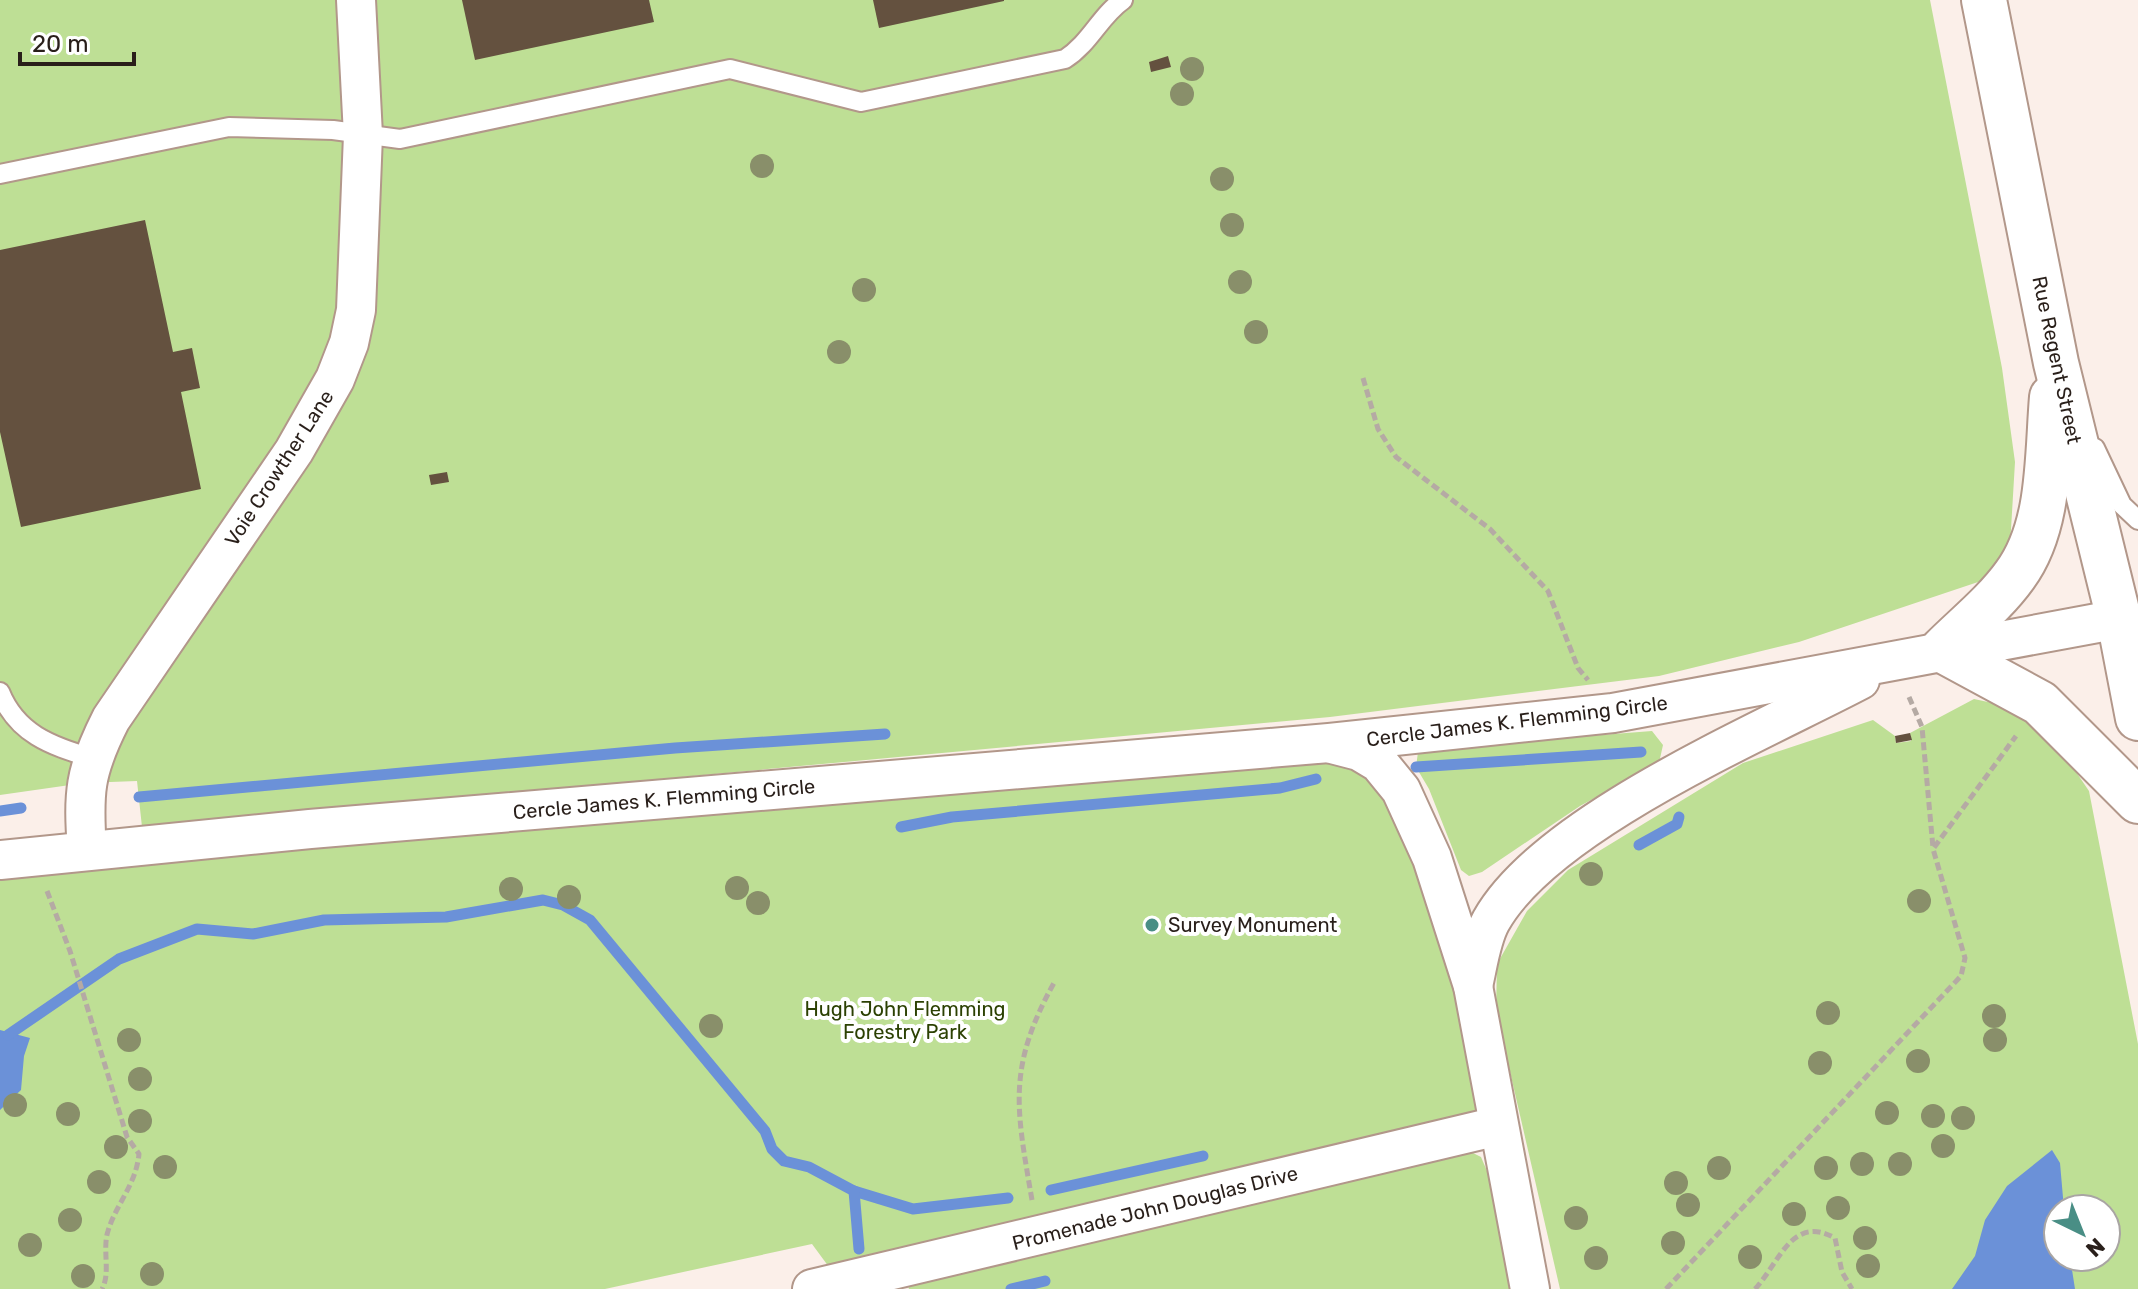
<svg xmlns="http://www.w3.org/2000/svg" width="2138" height="1289" font-family="Rubik,sans-serif">
<style>
.green{fill:#bedf95;fill-rule:evenodd}
.water{fill:#6b91d8}
.lines{fill:none;stroke-linecap:round;stroke-linejoin:round}
.stream{stroke:#6b91d8;stroke-width:11}
.building{fill:#64513f}
.service-casing{stroke:#b2978a;stroke-width:22}
.minor-casing{stroke:#b2978a;stroke-width:42}
.primary-casing{stroke:#b2978a;stroke-width:48}
.path{stroke:#b5aaa4;stroke-width:5;stroke-dasharray:8 4;stroke-linecap:butt}
.service{stroke:#fff;stroke-width:18}
.minor{stroke:#fff;stroke-width:38}
.primary{stroke:#fff;stroke-width:44}
.tree{fill:#898f6a}
.poi-dot{fill:#498e85;stroke:#fff;stroke-width:3}
.labels{text-anchor:middle;dominant-baseline:central;stroke-width:8;stroke-linejoin:round;paint-order:stroke}
.street-label{font-size:20px;fill:#291f1a;stroke:#fff}
.poi-label{font-size:20px;fill:#291f1a;stroke:#fff;text-anchor:start}
.park-label{font-size:20px;fill:#2c4103;stroke:#fff}
</style>
<rect width="100%" height="100%" fill="#fbefe9"/>
<g class="green">
<polygon points="0,0 1930,0 2002,368 2015,462 2010,546 1987,579 1799,642 1659,676 1330,717 142,827 137,781 84,783 0,795"/>
<path d="M1974 699 2002 705 2028 718 2055 741 2089 791 2138 1044V1289H1560L1496 1011 1497 964 1527 911 1568 870 1743 763 1873 720 1895 736 1896 743 1911 741 1910 733ZM2058 1209H2106V1257H2058Z"/>
<polygon points="1652,731 1663,745 1659,763 1580,806 1482,872 1469,876 1461,870 1429,789 1416,767 1418,752 1446,747"/>
<polygon points="1329,743 1401,790 1498,1126 840,1282 812,1244 605,1289 0,1289 0,860"/>
<polygon points="1469,1151 1481,1157 1493,1185 1515,1289 909,1289 907,1282"/>
</g>
<g class="water">
<polygon points="0,1030 30,1038 24,1056 21,1090 0,1110"/>
<polygon points="2052,1150 2060,1163 2064,1209 2058,1209 2058,1257 2070,1257 2075,1289 1952,1289 1975,1256 1985,1220 2007,1186"/>
</g>
<g class="lines">
<g class="stream">
<polyline points="1416,767 1641,752"/>
<polyline points="139,797 675,748 885,734"/>
<polyline points="0,811 21,808"/>
<polyline points="901,827 952,817 1280,788 1316,779"/>
<polyline points="1639,845 1677,824 1679,817"/>
<polyline points="8,1035 119,959 197,929 253,934 324,920 446,917 543,900 563,905 590,920 765,1131 772,1149 784,1161 809,1167 854,1191 913,1209 1008,1198"/>
<polyline points="1051,1190 1203,1156"/>
<polyline points="854,1191 859,1249"/>
<polyline points="1011,1289 1045,1281"/>
</g>
</g>
<g class="building">
<polygon points="462,0 649,0 654,22 475,60"/>
<polygon points="873,0 1004,0 1004,1 879,28"/>
<polygon points="1168,56 1171,67 1151,72 1149,62"/>
<polygon points="145,220 173,352 192,348 200,388 181,392 201,489 21,527 0,432 0,250"/>
<polygon points="447,472 449,482 431,485 429,475"/>
<polygon points="1910,733 1912,740 1896,743 1895,736"/>
</g>
<g class="lines">
<defs>
<g id="service">
<path d="M0 174 229 127 333 130 400 139 730 69 861 102 1065 59C1090 43 1100 16 1123 0"/>
<polyline points="2095,448 2122,505 2138,520"/>
<path d="M0 692C17 734 50 745 91 758"/>
</g>
<g id="minor">
<polyline points="1332,744 1359,751 1379,763 1401,790 1432,858 1473,986 1530,1289"/>
<path d="M87 851C83 793 84 772 111 719L294 451 335 379 349 343 356 310 363 135 356 0"/>
<polyline points="0,860 310,829 1329,743 1613,713 2119,619"/>
<path d="M1473 986C1478 965 1481 939 1491 921 1546 823 1759 733 1860 680"/>
<polyline points="812,1289 1498,1126"/>
</g>
<g id="primary">
<polyline points="1984,0 2056,363 2119,619 2138,718"/>
<path d="M2052 397C2047 456 2051 526 2015 575 1995 603 1966 626 1942 650L2040 703 2138 801"/>
</g>
</defs>
<use href="#service" class="service-casing"/>
<use href="#minor" class="minor-casing"/>
<use href="#primary" class="primary-casing"/>
<g class="path">
<polyline points="1363,378 1378,429 1396,457 1490,529 1548,591 1578,668 1588,680"/>
<polyline points="1909,697 1922,727 1933,848"/>
<path d="M47 891 70 951 127 1137 139 1154C136 1185 116 1204 108 1231 102 1249 111 1273 102 1289"/>
<path d="M1032 1200C1016 1107 1007 1067 1055 981"/>
<polyline points="1666,1289 1961,976 1965,958 1933,849 2016,736"/>
<path d="M1755 1289C1780 1262 1792 1214 1835 1238L1842 1272 1852 1289"/>
</g>
<use href="#service" class="service"/>
<use href="#minor" class="minor"/>
<use href="#primary" class="primary"/>
</g>
<g class="tree">
<circle cx="1192" cy="69" r="12"/>
<circle cx="1182" cy="94" r="12"/>
<circle cx="762" cy="166" r="12"/>
<circle cx="1222" cy="179" r="12"/>
<circle cx="1232" cy="225" r="12"/>
<circle cx="1240" cy="282" r="12"/>
<circle cx="864" cy="290" r="12"/>
<circle cx="1256" cy="332" r="12"/>
<circle cx="839" cy="352" r="12"/>
<circle cx="1591" cy="874" r="12"/>
<circle cx="737" cy="888" r="12"/>
<circle cx="511" cy="889" r="12"/>
<circle cx="569" cy="897" r="12"/>
<circle cx="1919" cy="901" r="12"/>
<circle cx="758" cy="903" r="12"/>
<circle cx="1828" cy="1013" r="12"/>
<circle cx="1994" cy="1016" r="12"/>
<circle cx="711" cy="1026" r="12"/>
<circle cx="129" cy="1040" r="12"/>
<circle cx="1995" cy="1040" r="12"/>
<circle cx="1918" cy="1061" r="12"/>
<circle cx="1820" cy="1063" r="12"/>
<circle cx="140" cy="1079" r="12"/>
<circle cx="15" cy="1105" r="12"/>
<circle cx="1887" cy="1113" r="12"/>
<circle cx="68" cy="1114" r="12"/>
<circle cx="1933" cy="1116" r="12"/>
<circle cx="1963" cy="1118" r="12"/>
<circle cx="140" cy="1121" r="12"/>
<circle cx="1943" cy="1146" r="12"/>
<circle cx="116" cy="1147" r="12"/>
<circle cx="1862" cy="1164" r="12"/>
<circle cx="1900" cy="1164" r="12"/>
<circle cx="165" cy="1167" r="12"/>
<circle cx="1719" cy="1168" r="12"/>
<circle cx="1826" cy="1168" r="12"/>
<circle cx="99" cy="1182" r="12"/>
<circle cx="1676" cy="1183" r="12"/>
<circle cx="1688" cy="1205" r="12"/>
<circle cx="1838" cy="1208" r="12"/>
<circle cx="1794" cy="1214" r="12"/>
<circle cx="1576" cy="1218" r="12"/>
<circle cx="70" cy="1220" r="12"/>
<circle cx="1865" cy="1238" r="12"/>
<circle cx="1673" cy="1243" r="12"/>
<circle cx="30" cy="1245" r="12"/>
<circle cx="1750" cy="1257" r="12"/>
<circle cx="1596" cy="1258" r="12"/>
<circle cx="1868" cy="1266" r="12"/>
<circle cx="152" cy="1274" r="12"/>
<circle cx="83" cy="1276" r="12"/>
</g>
<circle class="poi-dot" cx="1152" cy="925" r="8"/>
<g class="labels">
<g class="street-label">
<text transform="translate(2057 360) rotate(78)">Rue Regent Street</text>
<text transform="translate(279 468) rotate(-57)">Voie Crowther Lane</text>
<text transform="translate(1517 721) rotate(-7)">Cercle James K. Flemming Circle</text>
<text transform="translate(664 799) rotate(-5)">Cercle James K. Flemming Circle</text>
<text transform="translate(1155 1208) rotate(-14)">Promenade John Douglas Drive</text>
</g>
<g class="poi-label">
<text x="1168" y="925">Survey Monument</text>
</g>
<g class="park-label">
<text x="905" y="1009">Hugh John Flemming<tspan x="905" dy="23">Forestry Park</tspan></text>
</g>
</g>
<g transform="translate(2082 1233) rotate(137)"><circle r="38" fill="#ffffff" stroke="#a9a5a3" stroke-width="2"/>
<path d="M0-6L14 30L0 20L-14 30Z" fill="#498e85"/>
<text y="-12" font-size="22" font-weight="bold" text-anchor="middle" fill="#291f1a">N</text>
</g>
<path d="M20 52v12h114v-12" fill="none" stroke="#291f1a" stroke-width="4"/>
<text x="32" y="52" font-size="24" fill="#291f1a" stroke="#ffffff" stroke-width="6" paint-order="stroke">20 m</text>
</svg>
